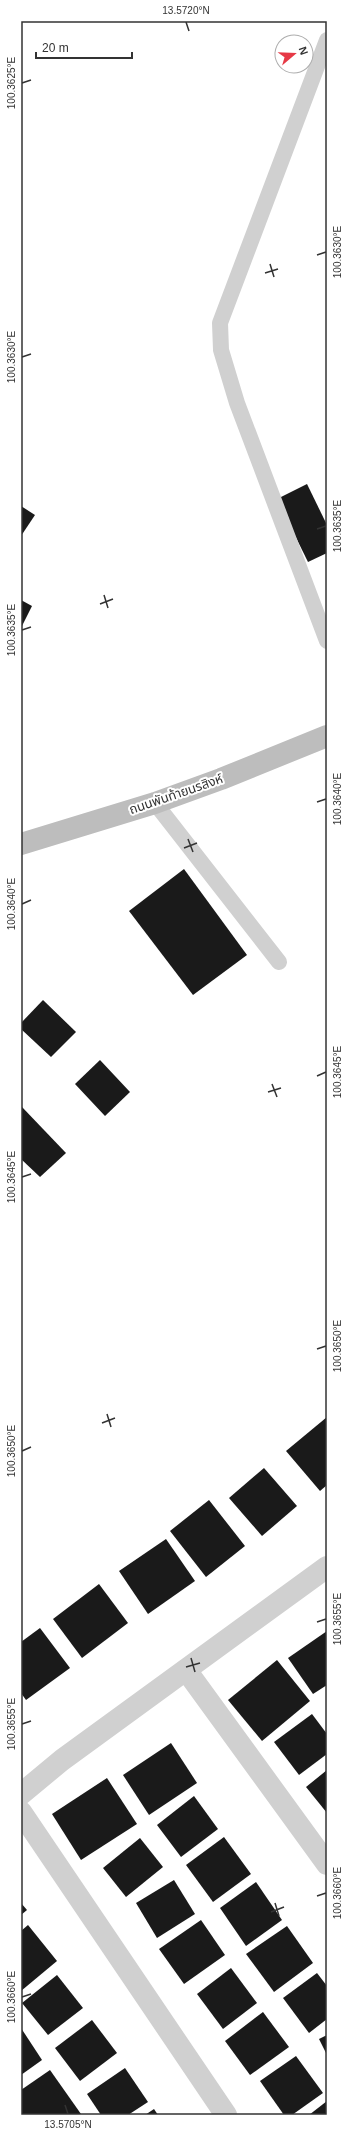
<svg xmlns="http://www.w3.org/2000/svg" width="348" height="2136" font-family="Arial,'Noto Sans Thai',sans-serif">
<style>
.building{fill:#1a1a1a}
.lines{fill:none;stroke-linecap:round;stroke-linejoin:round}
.lane{stroke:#d0d0d0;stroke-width:16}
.street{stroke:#d0d0d0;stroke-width:22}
.secondary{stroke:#bdbdbd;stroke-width:22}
.ticks{fill:none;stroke:#333;stroke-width:1.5}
.labels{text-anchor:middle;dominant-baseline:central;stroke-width:4;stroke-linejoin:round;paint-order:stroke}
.street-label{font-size:13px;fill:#333;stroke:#fff}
.neatline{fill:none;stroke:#333;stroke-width:1.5}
.ticks-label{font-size:10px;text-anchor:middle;fill:#333}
</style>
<rect width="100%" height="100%" fill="#fff"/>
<g class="building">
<polygon points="307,484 327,525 327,553 308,562 277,499"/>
<polygon points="21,506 35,515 21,536"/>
<polygon points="21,600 32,606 21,628"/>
<polygon points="184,869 247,955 193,995 129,911"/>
<polygon points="43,1000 76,1032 51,1057 21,1029 21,1023"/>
<polygon points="100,1060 130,1092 105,1116 75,1084"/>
<polygon points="22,1107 66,1153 40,1177 21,1159"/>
<polygon points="327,1417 327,1485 320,1491 286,1451"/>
<polygon points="264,1468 297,1506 262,1536 229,1498"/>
<polygon points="209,1500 245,1546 206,1577 170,1531"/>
<polygon points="166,1539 195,1581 148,1614 119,1571"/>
<polygon points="99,1584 128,1623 82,1658 53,1619"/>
<polygon points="40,1628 70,1668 26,1700 21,1693 21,1642"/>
<polygon points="327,1631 327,1685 313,1694 288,1658"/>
<polygon points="277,1660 310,1701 262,1741 228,1700"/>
<polygon points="312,1714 327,1734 327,1754 299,1775 274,1742"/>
<polygon points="171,1743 197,1783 149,1815 123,1775"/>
<polygon points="327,1770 327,1813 306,1787"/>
<polygon points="107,1778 137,1824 81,1860 52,1814"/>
<polygon points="194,1796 218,1829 181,1857 157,1825"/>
<polygon points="224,1837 251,1874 213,1902 186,1865"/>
<polygon points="140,1838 163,1867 126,1897 103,1868"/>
<polygon points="174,1880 195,1914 157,1938 136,1903"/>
<polygon points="256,1882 282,1920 246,1946 220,1908"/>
<polygon points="21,1903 27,1910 21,1915"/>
<polygon points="201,1920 225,1955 184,1984 159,1949"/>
<polygon points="28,1925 57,1961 21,1991 21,1931"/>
<polygon points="287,1926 313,1963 274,1992 246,1954"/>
<polygon points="231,1968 257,2003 223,2029 197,1994"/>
<polygon points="317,1973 327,1986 327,2019 309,2033 283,1998"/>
<polygon points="57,1975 83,2008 48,2035 22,2003"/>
<polygon points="263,2012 289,2047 250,2075 225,2041"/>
<polygon points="92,2020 117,2053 80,2081 55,2048"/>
<polygon points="21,2028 42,2060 21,2075"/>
<polygon points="327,2035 327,2055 319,2039"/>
<polygon points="296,2056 323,2093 292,2115 284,2115 260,2081"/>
<polygon points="125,2068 148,2102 128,2115 101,2115 87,2094"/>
<polygon points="50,2070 81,2114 80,2115 21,2115 21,2090"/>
<polygon points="327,2101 327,2115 309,2115"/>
<polygon points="154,2109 158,2115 145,2115"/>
</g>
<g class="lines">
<g class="lane">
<polyline points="327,40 220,323 221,350 237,403 327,641"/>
<polyline points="155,803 279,962"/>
</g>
<g class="street">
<polyline points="186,1670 327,1864"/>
<polyline points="21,1794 62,1760 327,1567"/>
<polyline points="21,1812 226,2115"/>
</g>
<polyline class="secondary" points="21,844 155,803 221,779 327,736"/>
</g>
<path class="ticks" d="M186 22 189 31M22 83 31 80M317 255 326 252M270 264 274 277M265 273 278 269M22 357 31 354M317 529 326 526M104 595 108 608M100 604 113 599M22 630 31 627M317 802 326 799M188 839 193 852M184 848 197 843M22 904 31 900M317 1076 326 1072M272 1084 277 1097M268 1092 281 1088M22 1177 31 1174M317 1349 326 1346M107 1414 111 1427M102 1423 115 1418M22 1451 31 1447M317 1622 326 1619M191 1658 195 1672M186 1667 200 1663M22 1724 31 1721M317 1896 326 1893M275 1903 279 1916M271 1912 284 1907M22 1997 31 1994M65 2105 68 2114"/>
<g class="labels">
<g class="street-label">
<text transform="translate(176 794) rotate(-19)">ถนนพันท้ายนรสิงห์</text>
</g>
</g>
<rect width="348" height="2136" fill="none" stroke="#ffffff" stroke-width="44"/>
<g transform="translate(294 54) rotate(71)"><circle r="19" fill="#ffffff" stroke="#adadad"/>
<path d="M0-3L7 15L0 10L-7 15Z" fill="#e63946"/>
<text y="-6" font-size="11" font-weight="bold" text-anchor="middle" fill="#333333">N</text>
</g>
<path d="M36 52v6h96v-6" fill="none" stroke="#333333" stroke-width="2"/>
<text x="42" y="52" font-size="12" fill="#333333" stroke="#ffffff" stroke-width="3" paint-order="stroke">20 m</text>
<rect x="22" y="22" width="304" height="2092" class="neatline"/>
<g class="ticks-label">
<text x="186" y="14">13.5720°N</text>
<text transform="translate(11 83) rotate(-90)" y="4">100.3625°E</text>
<text transform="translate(337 252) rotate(-90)" y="4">100.3630°E</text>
<text transform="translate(11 357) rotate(-90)" y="4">100.3630°E</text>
<text transform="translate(337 526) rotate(-90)" y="4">100.3635°E</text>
<text transform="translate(11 630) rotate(-90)" y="4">100.3635°E</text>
<text transform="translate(337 799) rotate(-90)" y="4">100.3640°E</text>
<text transform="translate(11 904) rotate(-90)" y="4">100.3640°E</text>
<text transform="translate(337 1072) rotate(-90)" y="4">100.3645°E</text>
<text transform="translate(11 1177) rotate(-90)" y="4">100.3645°E</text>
<text transform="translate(337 1346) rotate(-90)" y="4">100.3650°E</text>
<text transform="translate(11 1451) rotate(-90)" y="4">100.3650°E</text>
<text transform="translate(337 1619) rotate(-90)" y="4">100.3655°E</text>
<text transform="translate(11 1724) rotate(-90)" y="4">100.3655°E</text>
<text transform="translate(337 1893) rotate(-90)" y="4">100.3660°E</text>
<text transform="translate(11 1997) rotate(-90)" y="4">100.3660°E</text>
<text x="68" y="2128">13.5705°N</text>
</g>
</svg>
